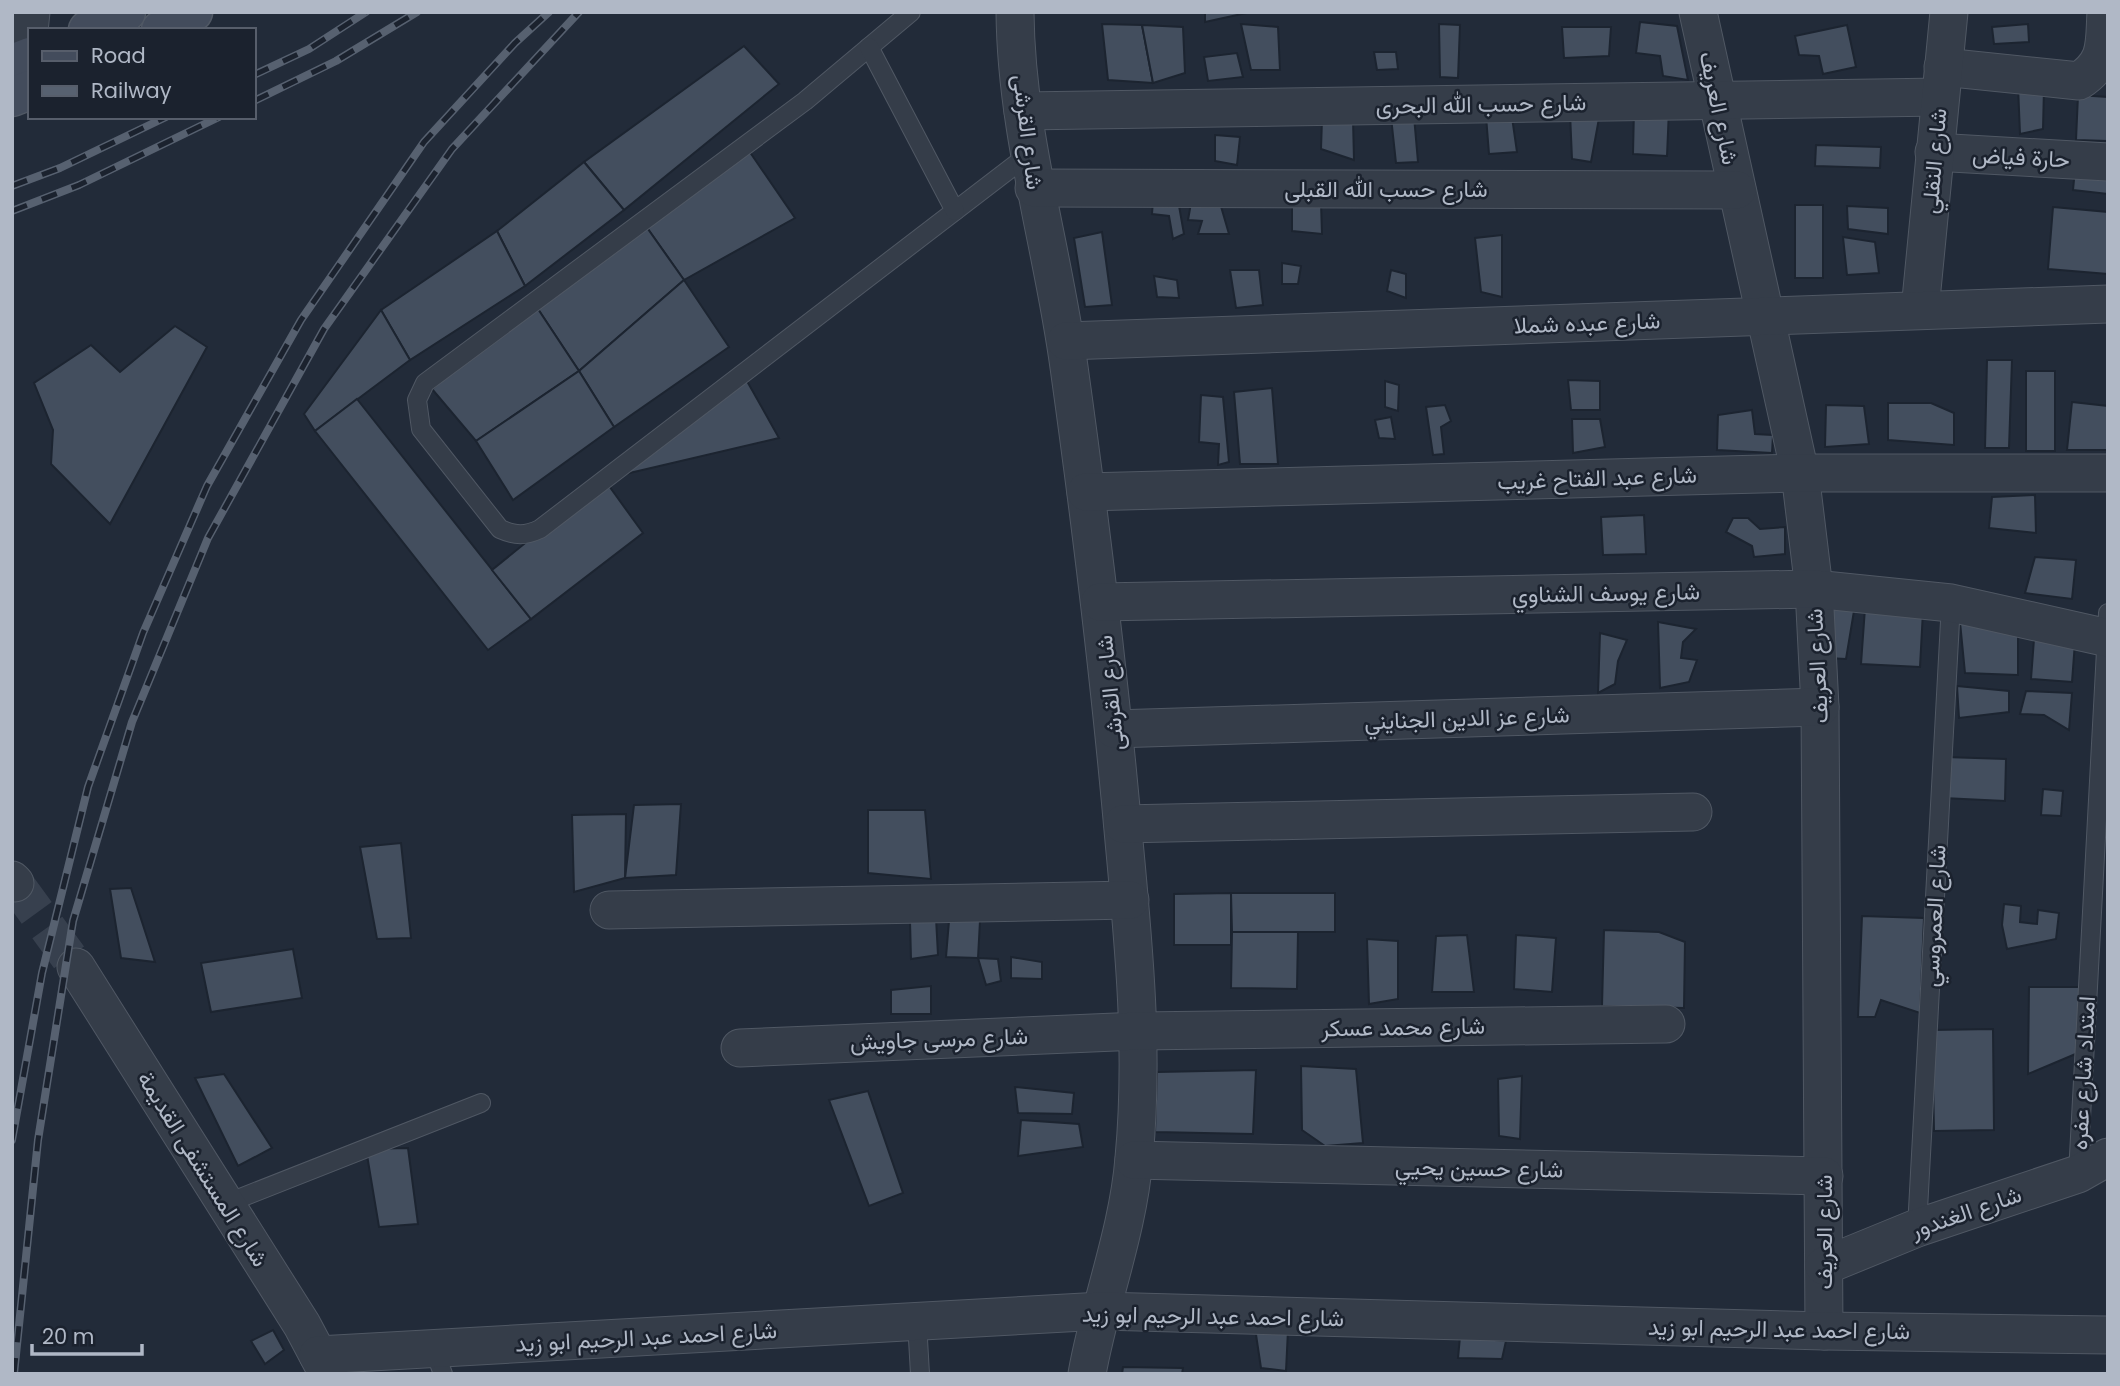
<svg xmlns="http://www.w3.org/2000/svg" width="2120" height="1386" font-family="Poppins,Vazirmatn,sans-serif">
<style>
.building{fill:#434e5e;stroke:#1c2430;stroke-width:2}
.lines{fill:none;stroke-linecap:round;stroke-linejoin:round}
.street-tunnel{stroke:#37404e;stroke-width:37;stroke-dasharray:37 18;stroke-linecap:butt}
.lane-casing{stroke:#505864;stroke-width:20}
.street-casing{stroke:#505864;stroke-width:39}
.secondary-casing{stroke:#505864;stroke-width:41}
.lane{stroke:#353d49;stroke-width:18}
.street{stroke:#353d49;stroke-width:37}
.secondary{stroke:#434c5c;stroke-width:38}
.rail-casing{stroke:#576170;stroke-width:8}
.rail{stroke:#1b222e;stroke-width:5;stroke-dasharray:16;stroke-linecap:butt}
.labels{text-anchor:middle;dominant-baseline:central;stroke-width:5;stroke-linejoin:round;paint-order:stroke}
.street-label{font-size:23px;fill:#b0b8c6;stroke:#1b222e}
</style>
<rect width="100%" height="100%" fill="#222b39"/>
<g class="building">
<polygon points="1205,12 1251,12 1205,22"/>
<polygon points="1640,22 1677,26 1688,80 1663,76 1660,56 1636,53"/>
<polygon points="1102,24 1142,25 1153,83 1108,80"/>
<polygon points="1241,24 1278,27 1280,70 1251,70"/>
<polygon points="1439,24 1460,25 1458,78 1440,77"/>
<polygon points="2028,24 2029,42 1994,44 1992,27"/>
<polygon points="1142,25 1183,27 1185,73 1153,83"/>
<polygon points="1847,25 1856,67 1823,74 1819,56 1799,55 1795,36"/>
<polygon points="1562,27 1611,27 1609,56 1564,58"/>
<polygon points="744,46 779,84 624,210 584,162"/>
<polygon points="1374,52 1396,52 1398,69 1377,70"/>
<polygon points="1237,53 1243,77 1208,81 1204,57"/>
<polygon points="2018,86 2044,88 2043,129 2020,134"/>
<polygon points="2078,95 2108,97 2108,141 2076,140"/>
<polygon points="1602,102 1591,162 1572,159 1570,113"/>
<polygon points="1634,108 1669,109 1667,156 1633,154"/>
<polygon points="1414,116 1418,162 1396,163 1391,117"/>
<polygon points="1486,116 1512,117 1517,152 1489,154"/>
<polygon points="1322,119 1353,119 1354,160 1321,149"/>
<polygon points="1215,135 1240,137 1237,165 1215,161"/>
<polygon points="745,145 795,218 684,280 643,222"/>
<polygon points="1816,145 1881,147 1880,168 1815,166"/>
<polygon points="2077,149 2108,151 2108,194 2073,190"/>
<polygon points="584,162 624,210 525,286 497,231"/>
<polygon points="1153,200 1178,200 1184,234 1173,239 1169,216 1152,214"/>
<polygon points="1321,202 1322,234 1292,231 1292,203"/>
<polygon points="1191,203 1220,203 1229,234 1198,234 1202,221 1188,220"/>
<rect x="1795" y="205" width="28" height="73"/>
<polygon points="1847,206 1888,208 1888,234 1848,229"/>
<polygon points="2053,207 2108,212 2108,274 2048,269"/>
<polygon points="643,222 684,280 579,371 534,303"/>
<polygon points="497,231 525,286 410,360 381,310"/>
<polygon points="1102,232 1112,305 1085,307 1074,238"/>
<polygon points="1502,235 1502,297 1481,292 1475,238"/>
<polygon points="1843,237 1875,242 1879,273 1847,275"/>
<polygon points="1282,263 1301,266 1298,284 1282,284"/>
<polygon points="1230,270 1259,270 1263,305 1236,308"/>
<polygon points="1391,270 1406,274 1406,298 1387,291"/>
<polygon points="1154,276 1177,280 1179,298 1157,297"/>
<polygon points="684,280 729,347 614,427 579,371"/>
<polygon points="534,303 579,371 476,441 432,389"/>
<polygon points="381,310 410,360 315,431 304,414"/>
<polygon points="175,326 207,347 110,524 51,464 53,430 34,383 91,345 120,372"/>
<polygon points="1987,360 2012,360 2009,448 1985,448"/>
<polygon points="579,371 614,427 513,500 476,441"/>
<rect x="2026" y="371" width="29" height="80"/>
<polygon points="743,374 779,438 604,479"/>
<polygon points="1568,380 1600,381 1600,410 1571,410"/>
<polygon points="1385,381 1399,385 1398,411 1385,407"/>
<polygon points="1272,388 1278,464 1240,464 1234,392"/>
<polygon points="1201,395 1223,397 1229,462 1218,465 1219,444 1199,442"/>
<polygon points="357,399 531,619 488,650 315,431"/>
<polygon points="2072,402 2108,406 2108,450 2067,450"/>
<polygon points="1888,403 1931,403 1954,413 1954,445 1888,440"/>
<polygon points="1445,405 1451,421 1441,427 1444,454 1433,455 1426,407"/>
<polygon points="1826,405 1864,406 1869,444 1825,447"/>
<polygon points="1752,410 1755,434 1773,435 1772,453 1717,450 1718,415"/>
<polygon points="1391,417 1395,439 1379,438 1375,420"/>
<polygon points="1572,419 1600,419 1605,447 1573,453"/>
<polygon points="604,479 643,533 531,619 492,570"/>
<polygon points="2035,495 2036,533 1989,528 1992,497"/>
<polygon points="1644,515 1646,554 1603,555 1601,517"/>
<polygon points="1733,518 1748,518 1760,529 1785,527 1785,554 1754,557 1752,546 1726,532"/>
<polygon points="2035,557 2076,560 2072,599 2025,593"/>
<polygon points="1828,601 1855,605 1846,659 1827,658"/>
<polygon points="1865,608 1923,611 1920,667 1861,664"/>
<polygon points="1658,622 1696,629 1683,642 1681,658 1697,660 1689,682 1660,688"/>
<polygon points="1960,622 2018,636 2018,675 1965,673"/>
<polygon points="1600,633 1627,640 1618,661 1615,684 1598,693"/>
<polygon points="2034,639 2075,642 2072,682 2031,679"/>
<polygon points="1957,686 2009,691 2009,712 1959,718"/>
<polygon points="2026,691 2072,693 2069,730 2044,715 2020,714"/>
<polygon points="1945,757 2006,759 2005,801 1943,798"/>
<polygon points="2043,789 2063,791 2061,816 2041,815"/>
<polygon points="681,804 676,875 625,878 634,805"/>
<polygon points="868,810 925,810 931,879 868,873"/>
<polygon points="626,814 625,878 574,892 572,815"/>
<polygon points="401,843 411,938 377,939 360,847"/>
<polygon points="131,888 155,962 121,958 110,889"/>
<polygon points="1231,893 1231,945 1174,945 1174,894"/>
<polygon points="1231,893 1335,893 1335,932 1232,932"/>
<polygon points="2004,904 2021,906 2020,922 2037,924 2038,910 2059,913 2056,939 2007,949 2002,925"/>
<polygon points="1862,916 1924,918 1920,1013 1881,1000 1875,1017 1858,1017"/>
<polygon points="936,918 938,955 911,959 910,921"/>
<polygon points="949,921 980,921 978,958 946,957"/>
<polygon points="1604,930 1659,932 1685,942 1684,1008 1602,1006"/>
<polygon points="1232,932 1298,932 1297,989 1231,988"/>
<polygon points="1467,935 1474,992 1432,992 1436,936"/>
<polygon points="1516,935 1556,938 1552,992 1514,989"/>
<polygon points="1367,939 1398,941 1398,999 1369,1004"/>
<polygon points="293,949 302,998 211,1012 201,963"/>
<polygon points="1011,957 1042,962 1042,979 1011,978"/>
<polygon points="978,958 998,959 1001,981 986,985"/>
<polygon points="931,986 931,1014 891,1014 891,990"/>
<polygon points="2029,987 2086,987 2085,1050 2028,1074"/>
<polygon points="1993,1029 1994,1130 1934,1131 1932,1030"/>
<polygon points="1301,1066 1356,1069 1363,1143 1325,1146 1302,1130"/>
<polygon points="1256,1070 1253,1134 1155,1132 1157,1072"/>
<polygon points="224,1074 272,1148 238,1166 195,1078"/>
<polygon points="1522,1076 1520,1139 1499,1136 1498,1079"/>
<polygon points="1015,1087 1074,1093 1072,1114 1018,1113"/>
<polygon points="868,1091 903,1193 869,1206 829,1100"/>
<polygon points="1021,1120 1079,1124 1083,1147 1018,1156"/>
<polygon points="408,1148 418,1224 379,1227 366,1149"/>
<polygon points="1255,1328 1288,1330 1286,1371 1261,1368"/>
<polygon points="273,1330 284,1350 265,1364 251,1341"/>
<polygon points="1460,1337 1506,1341 1502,1359 1458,1358"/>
<polygon points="1123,1367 1183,1368 1182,1374 1122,1374"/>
</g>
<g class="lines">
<polyline class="street-tunnel" points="15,883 76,967"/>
<defs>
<g id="lane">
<path d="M911 12 805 101 425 383 417 400 421 429 500 529C516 536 525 536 540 529L1028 155"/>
<polyline points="869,47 955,211"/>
<polyline points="2078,1174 2108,613"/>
<polyline points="225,1204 481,1103"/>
<polyline points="1917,1228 1951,603"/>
<polyline points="917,1322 920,1374"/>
<polyline points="434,1349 443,1374"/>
</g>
<g id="street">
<path d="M1015 12C1016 133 1053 248 1069 367 1091 525 1110 682 1124 841 1134 947 1144 1052 1134 1158 1128 1232 1100 1301 1087 1374"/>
<polyline points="1698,12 1800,473 1814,589 1820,707 1824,1331"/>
<polyline points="26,59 31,12"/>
<path d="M1943 67 2079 81C2108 62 2104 44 2106 12"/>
<polyline points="1023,111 1940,97"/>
<polyline points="1934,152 2108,162"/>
<polyline points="1034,188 1737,190"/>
<polyline points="1920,310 1949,12"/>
<polyline points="1066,341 2108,304"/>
<polyline points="1086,492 1800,473 2108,473"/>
<polyline points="1100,602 1814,589 1951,603 2108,638"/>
<polyline points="1114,729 1820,707"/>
<polyline points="1123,824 1693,812"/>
<polyline points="12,880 15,883"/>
<polyline points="609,910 1130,900"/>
<polyline points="76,967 302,1325 328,1374"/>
<polyline points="740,1048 1139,1031 1666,1024"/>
<polyline points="1134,1160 1824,1176"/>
<polyline points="1824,1266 1917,1228 2078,1174 2108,1157"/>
<polyline points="318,1355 1102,1311 1824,1331 2108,1335"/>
</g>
<g id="secondary">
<polyline points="88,30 126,12"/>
<polyline points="161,30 193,12"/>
<polyline points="12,64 30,57"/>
<polyline points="12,97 30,90"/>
</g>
</defs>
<use href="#lane" class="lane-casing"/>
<use href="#street" class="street-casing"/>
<use href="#secondary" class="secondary-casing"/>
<use href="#lane" class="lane"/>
<use href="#street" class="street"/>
<use href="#secondary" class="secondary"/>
<defs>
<g id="rail">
<polyline points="254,75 309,49 366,12"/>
<polyline points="254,101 336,61 417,12"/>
<polyline points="12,186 60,168 166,117"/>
<polyline points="12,211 79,185 219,117"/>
<polyline points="12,1140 42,973 88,787 143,633 207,486 301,320 424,142 515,43 549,12"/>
<polyline points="14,1374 38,1140 73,921 132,722 208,538 324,329 452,149 579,12"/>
</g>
</defs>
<use href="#rail" class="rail-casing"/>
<use href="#rail" class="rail"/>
</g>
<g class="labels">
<g class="street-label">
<text transform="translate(1481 104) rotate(-1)">شارع حسب الله البحرى</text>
<text transform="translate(1719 108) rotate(78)">شارع العريف</text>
<text transform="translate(1028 132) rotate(83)">شارع القرشى</text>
<text transform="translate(2021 157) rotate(3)">حارة فياض</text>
<text transform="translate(1934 161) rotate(-85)">شارع النقلي</text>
<text x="1386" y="189">شارع حسب الله القبلى</text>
<text transform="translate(1587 323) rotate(-2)">شارع عبده شملا</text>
<text transform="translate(1597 478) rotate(-2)">شارع عبد الفتاح غريب</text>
<text transform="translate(1606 593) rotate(-1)">شارع يوسف الشناوي</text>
<text transform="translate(1817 666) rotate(-93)">شارع العريف</text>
<text transform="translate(1110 693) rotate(-96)">شارع القرشى</text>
<text transform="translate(1467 718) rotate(-2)">شارع عز الدين الجنايني</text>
<text transform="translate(1934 916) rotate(-87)">شارع العمروسي</text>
<text transform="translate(1403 1027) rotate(-1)">شارع محمد عسكر</text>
<text transform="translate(939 1039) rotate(-2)">شارع مرسى جاويش</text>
<text transform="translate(2083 1073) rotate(-87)">امتداد شارع عفره</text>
<text transform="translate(1479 1168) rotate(1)">شارع حسين يحيي</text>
<text transform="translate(203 1169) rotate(58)">شارع المستشفى القديمة</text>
<text transform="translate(1966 1212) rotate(-19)">شارع الغندور</text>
<text transform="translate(1824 1232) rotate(-90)">شارع العريف</text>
<text transform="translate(1213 1316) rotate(1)">شارع احمد عبد الرحيم ابو زيد</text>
<text transform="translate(1779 1329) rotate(1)">شارع احمد عبد الرحيم ابو زيد</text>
<text transform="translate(646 1337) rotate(-3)">شارع احمد عبد الرحيم ابو زيد</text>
</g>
</g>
<rect width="2120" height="1386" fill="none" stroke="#b0b8c6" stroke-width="28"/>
<rect x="28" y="28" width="228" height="91" fill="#1b222e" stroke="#575e6b" stroke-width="2"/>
<rect x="42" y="51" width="35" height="10" fill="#434c5c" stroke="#575e6b" stroke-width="2"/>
<text x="91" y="63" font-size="21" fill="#b0b8c6">Road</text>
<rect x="42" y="86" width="35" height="10" fill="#576170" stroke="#575e6b" stroke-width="2"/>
<text x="91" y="98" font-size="21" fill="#b0b8c6">Railway</text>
<path d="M32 1344v10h110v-10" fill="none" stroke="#b0b8c6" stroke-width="3.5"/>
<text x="42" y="1344" font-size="21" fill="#b0b8c6" stroke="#1b222e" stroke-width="5" paint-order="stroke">20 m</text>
</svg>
